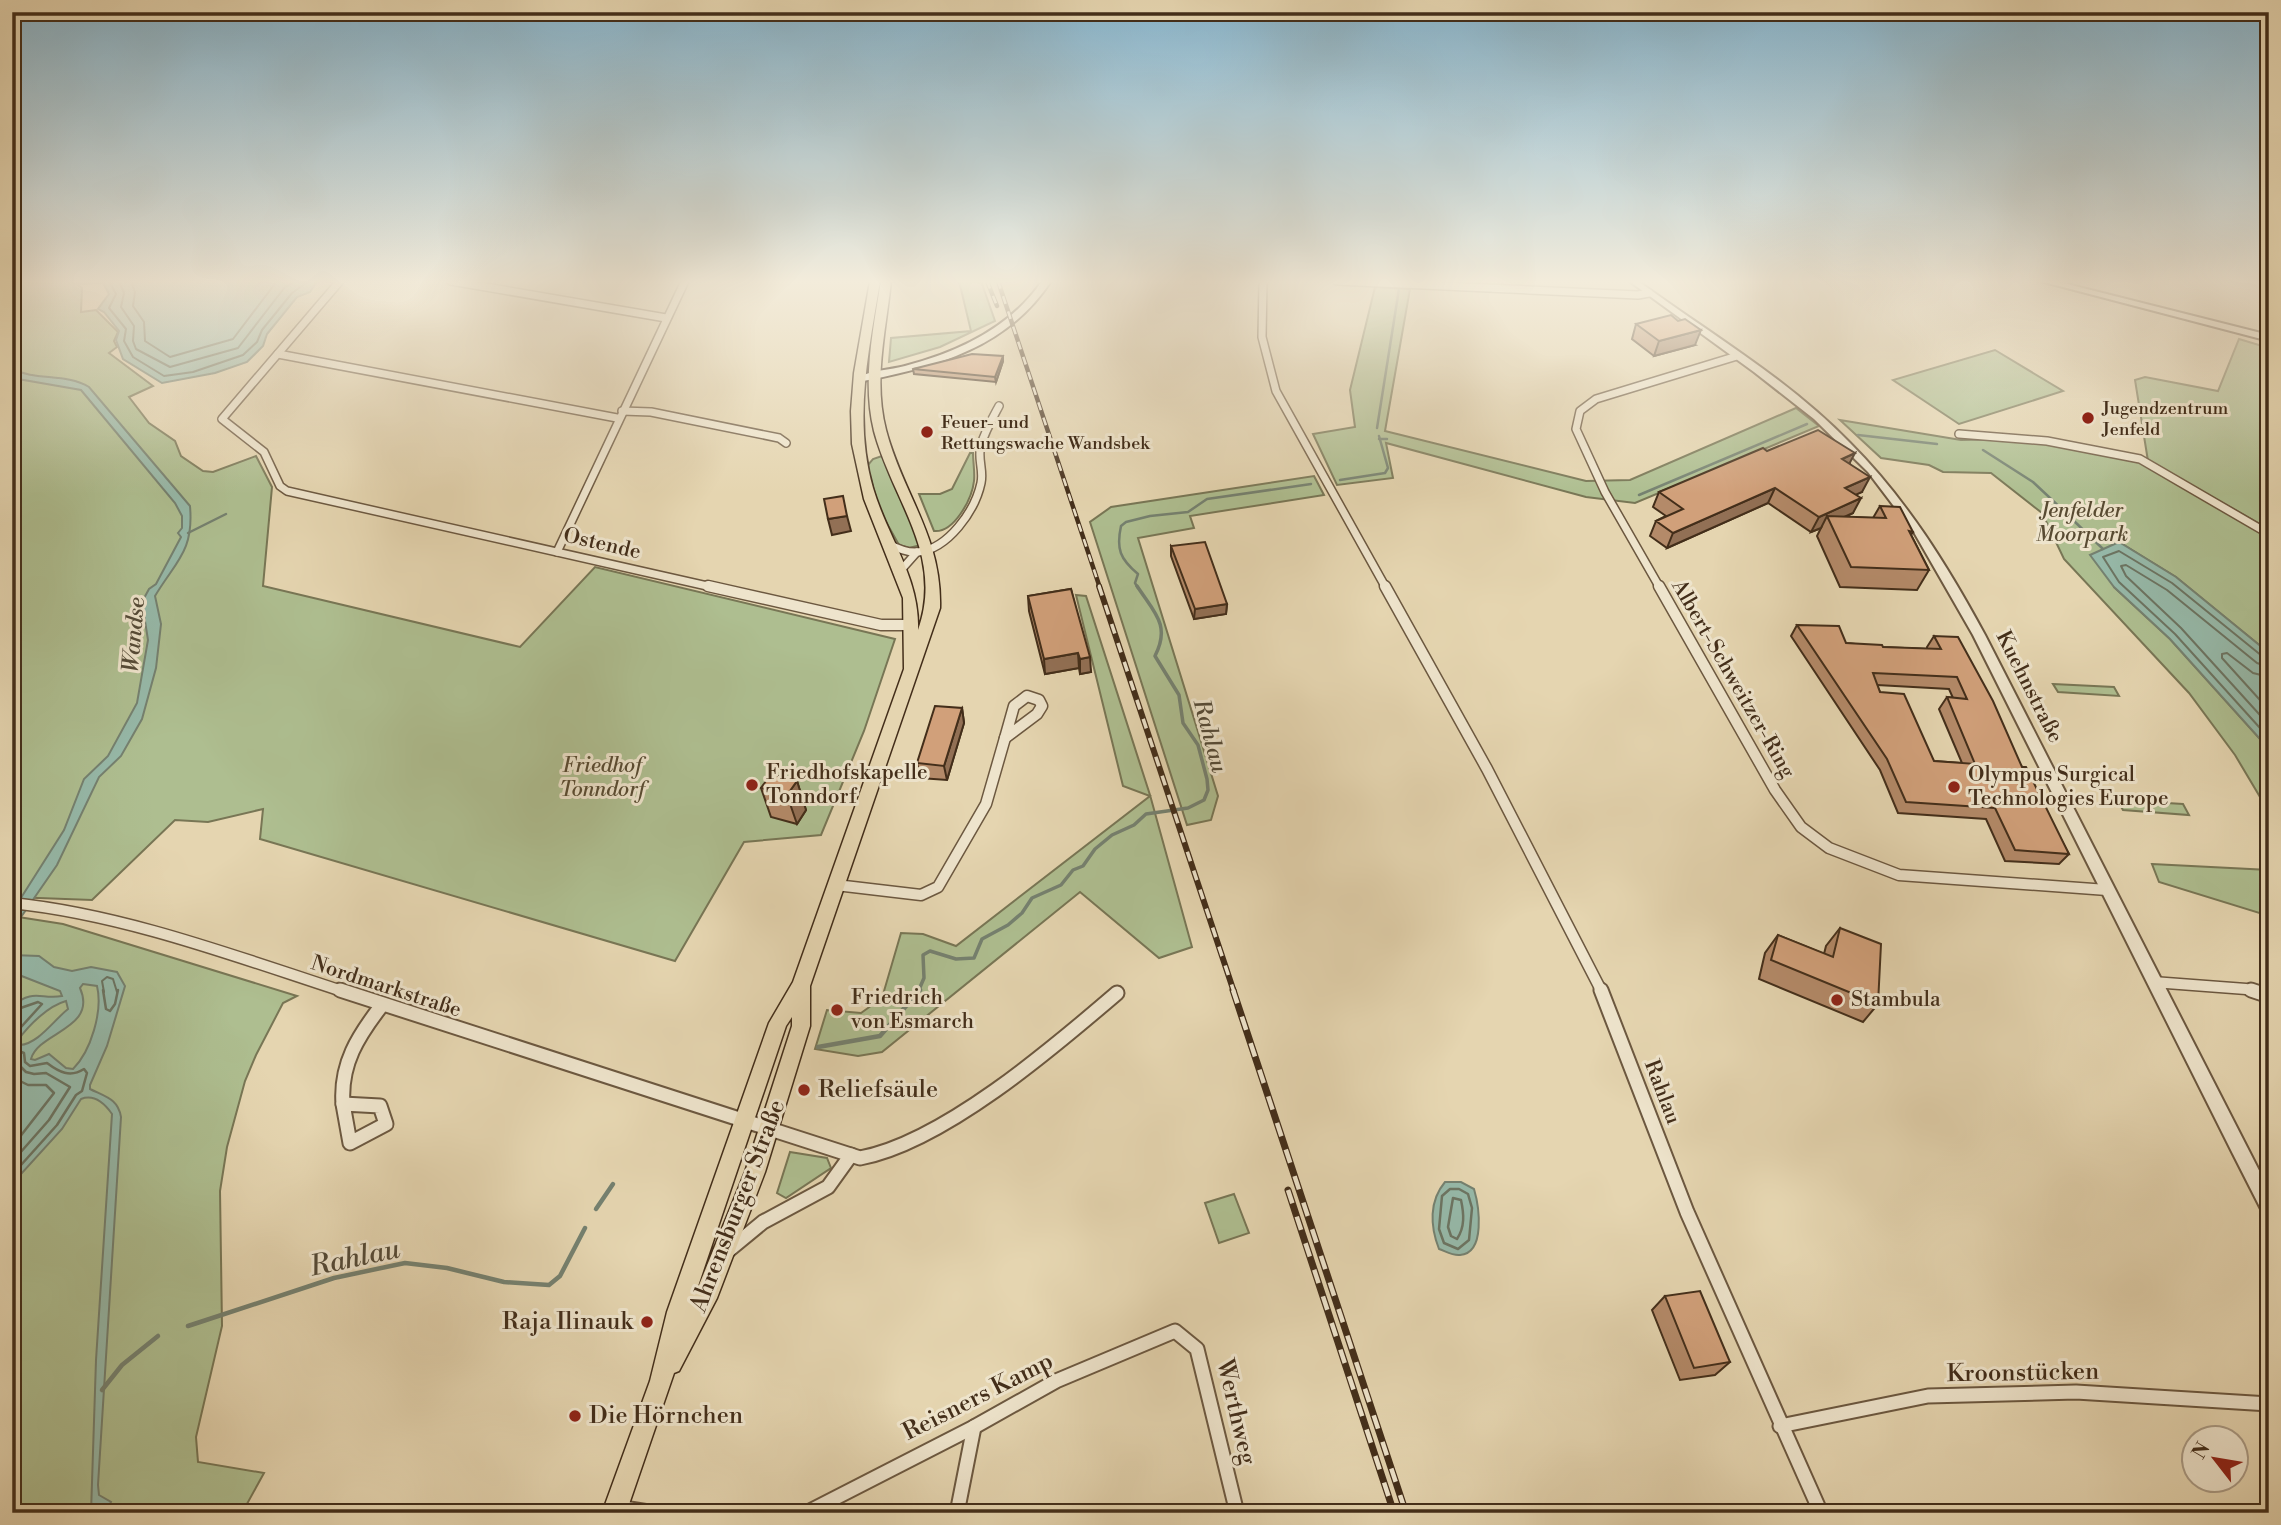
<svg xmlns="http://www.w3.org/2000/svg" width="2281" height="1525" font-family="'Libre Bodoni',serif">
<style>
.green{fill:#aebe90;stroke:#787655;stroke-width:2}
.water{fill:#96b9a9;stroke:#758170;stroke-width:2;fill-rule:evenodd}
.lines{fill:none;stroke-linecap:round;stroke-linejoin:round}
.shore-far1{stroke:#6c7462;stroke-width:2}
.shore{stroke:#6c7462;stroke-width:2.5}
.stream-far2{stroke:#758170;stroke-width:2.5}
.stream-far1{stroke:#758170;stroke-width:3.5}
.stream{stroke:#758170;stroke-width:4.5}
.minor-far2-casing{stroke:#6c5840;stroke-width:10}
.minor-far1-casing{stroke:#6c5840;stroke-width:13}
.minor-casing{stroke:#6c5840;stroke-width:17}
.tertiary-casing{stroke:#6c5840;stroke-width:4}
.secondary-casing{stroke:#432e1a;stroke-width:4}
.primary-casing{stroke:#432e1a;stroke-width:3}
.minor-far2{stroke:#eee4cc;stroke-width:7}
.minor-far1{stroke:#eee4cc;stroke-width:10}
.minor{stroke:#eee4cc;stroke-width:13}
.tertiary{fill:#eee4cc;fill-rule:evenodd}
.secondary{fill:#eee4cc;fill-rule:evenodd}
.primary{fill:#e5d5b0;fill-rule:evenodd}
.rail-far2-casing{stroke:#432e1a;stroke-width:4.5}
.rail-far1-casing{stroke:#432e1a;stroke-width:6}
.rail-casing{stroke:#432e1a;stroke-width:7}
.rail-far2{stroke:#eee4cc;stroke-width:2.5;stroke-dasharray:8;stroke-linecap:butt}
.rail-far1{stroke:#eee4cc;stroke-width:3.5;stroke-dasharray:10;stroke-linecap:butt}
.rail{stroke:#eee4cc;stroke-width:4.5;stroke-dasharray:14;stroke-linecap:butt}
.wall{fill:#b48a69;stroke:#432e1a;stroke-width:2;fill-rule:evenodd}
.shaded-wall{fill:#927055;stroke:#432e1a;stroke-width:2}
.building{fill:#d1a07a;stroke:#432e1a;stroke-width:2;fill-rule:evenodd}
.poi-dot{fill:#8f2418;stroke:#eee4cc;stroke-width:2.5}
.labels{text-anchor:middle;dominant-baseline:central;stroke-width:6;stroke-linejoin:round;paint-order:stroke}
.far-poi-label{font-size:18px;fill:#432e1a;stroke:#eee4cc;text-anchor:start}
.park-label{font-size:21px;font-style:italic;fill:#584b32;stroke:#eee4cc}
.street-label{font-size:21px;fill:#432e1a;stroke:#eee4cc}
.poi-label{font-size:21px;fill:#432e1a;stroke:#eee4cc;text-anchor:start}
.water-label{font-size:23px;font-style:italic;fill:#544a37;stroke:#eee4cc}
.near-poi-label{font-size:24px;fill:#432e1a;stroke:#eee4cc;text-anchor:start}
.near-street-label{font-size:24px;fill:#432e1a;stroke:#eee4cc}
.near-water-label{font-size:28px;font-style:italic;fill:#544a37;stroke:#eee4cc}
</style>
<rect width="100%" height="100%" fill="#e5d5b0"/>
<filter id="stains"><feTurbulence type="fractalNoise" baseFrequency=".00286" numOctaves="4"/><feColorMatrix values="0 0 0 0 .2 0 0 0 0 .09 0 0 0 0 .02 0 0 0 .5 -.17"/></filter>
<radialGradient id="worn" r=".72"><stop offset=".6" stop-color="#630" stop-opacity="0"/><stop offset="1" stop-color="#630" stop-opacity=".3"/></radialGradient>
<g class="green">
<polygon points="12,281 72,281 82,288 81,312 96,310 118,332 114,341 117,347 109,353 153,386 129,397 149,423 175,441 181,456 203,471 213,472 256,456 272,487 263,586 520,647 595,567 895,639 864,731 821,835 744,842 675,961 260,839 263,809 208,822 175,820 92,900 12,897"/>
<polygon points="959,281 981,281 995,321 940,347 889,362 891,338 971,331"/>
<polygon points="1375,287 1410,289 1385,431 1586,481 1630,480 1796,408 1819,426 1635,503 1586,497 1386,443 1393,478 1337,485 1313,434 1355,427 1350,390"/>
<polygon points="2239,339 2269,348 2269,529 2148,461 2135,380 2145,377 2218,391"/>
<polygon points="1995,350 2063,391 1959,424 1893,380"/>
<polygon points="1840,420 1961,440 2017,439 2089,450 2138,461 2269,536 2269,653 2176,577 2119,542 2114,587 2170,639 2269,749 2269,812 2235,755 2189,693 2064,559 2042,513 1991,473 1943,472 1929,465 1881,458"/>
<path d="M970 453H973C973 462 975 472 974 481 972 499 954 533 934 531L919 494H940L952 489Z"/>
<polygon points="882,456 921,545 909,548 899,545 880,511 867,466 873,459"/>
<polygon points="1314,476 1324,495 1190,516 1194,528 1138,538 1218,796 1211,820 1187,825 1090,522 1111,507"/>
<polygon points="1076,595 1086,596 1150,795 1192,947 1159,958 1080,892 882,1052 858,1056 815,1049 827,1010 861,1013 882,998 901,933 923,934 956,946 1150,796 1123,786"/>
<polygon points="2053,684 2114,687 2119,696 2058,692"/>
<polygon points="2117,800 2183,804 2189,815 2123,810"/>
<polygon points="2152,864 2269,870 2269,916 2159,882"/>
<polygon points="12,916 63,924 297,996 283,1003 256,1055 245,1081 227,1147 220,1191 222,1326 196,1437 198,1462 264,1473 242,1513 12,1513"/>
<polygon points="790,1152 827,1158 831,1168 786,1198 777,1193"/>
<polygon points="1234,1194 1249,1233 1219,1243 1205,1203"/>
</g>
<g class="water">
<polygon points="73,281 317,281 310,292 297,297 267,334 263,346 247,362 215,373 162,383 123,359 116,340 119,331 104,312 98,309 109,294 103,283 78,284"/>
<path d="M12 369C36 381 66 373 89 387L190 506C194 551 176 561 155 596L161 624 156 668 142 719 121 756 99 777 57 865 12 930V912L64 830 84 779 108 756 137 703 148 640 142 602 149 589 156 584 181 537 178 533 182 528V516L175 503 81 390 18 379 12 376Z"/>
<polygon points="2119,542 2176,577 2269,653 2269,749 2170,639 2114,587 2090,555"/>
<path d="M12 955 39 956 54 967 72 971 91 967 117 972 125 986 107 1046 90 1085V1089C106 1097 118 1099 121 1117L98 1485 99 1495 111 1502 106 1513H91L96 1360 112 1114C105 1104 94 1094 81 1099L62 1129 12 1184V1006C34 988 41 1000 62 996L60 991 19 975 12 980 18 974 12 972ZM83 984 97 986C103 1011 91 1051 73 1069L66 1068 49 1054 35 1060 31 1059C38 1032 98 1029 80 988ZM66 1001 68 1009C54 1020 38 1044 20 1045L18 1040C29 1025 48 1006 66 1001Z"/>
<path d="M1445 1182H1461L1474 1189C1479 1206 1486 1253 1460 1255 1453 1256 1445 1251 1439 1249 1430 1226 1429 1201 1445 1182Z"/>
</g>
<g class="lines">
<g class="shore-far1">
<polyline points="109,281 116,294 109,308 126,329 124,341 133,357 164,376 193,372 243,355 257,342 262,330 292,293 309,281"/>
<polyline points="119,281 124,293 121,307 134,326 133,341 136,349 170,367 238,348 285,287 296,281"/>
<polyline points="131,281 135,292 133,306 144,322 145,341 170,357 233,339 277,281"/>
<polyline points="2269,658 2262,656 2172,583 2119,551 2103,557 2119,582 2175,634 2269,738"/>
<polyline points="2269,667 2257,663 2167,590 2126,565 2121,566 2126,576 2181,628 2269,725"/>
<polyline points="2269,677 2253,673 2227,653 2222,654 2222,658 2269,710"/>
<polyline points="104,992 102,981 107,977 113,979 117,992"/>
</g>
<g class="shore">
<polyline points="103,990 106,1009 110,1011 115,1004 118,990"/>
<polyline points="12,1011 38,1002 42,1004 12,1037"/>
<path d="M12 1044 16 1050 24 1053 25 1062 30 1066 47 1063C59 1072 70 1078 84 1069L87 1073 82 1091 76 1095 57 1125 12 1175"/>
<polyline points="12,1058 26,1072 34,1074 46,1073 70,1087 49,1120 12,1162"/>
<polyline points="12,1077 28,1085 46,1085 54,1093 12,1147"/>
<polygon points="1450,1189 1459,1189 1468,1194 1472,1208 1469,1240 1458,1249 1444,1243 1439,1229 1442,1196"/>
<path d="M1453 1198 1461 1200C1464 1214 1465 1227 1457 1239L1451 1236 1448 1227Z"/>
</g>
<g class="stream-far2">
<polyline points="1377,428 1399,289"/>
<polyline points="1858,435 1937,444"/>
<polyline points="1379,439 1387,439"/>
<polyline points="1983,450 2033,482 2065,512"/>
<polyline points="1340,480 1385,473 1388,468 1379,436"/>
<polyline points="1639,495 1807,424"/>
<polyline points="2073,520 2103,549"/>
<polyline points="188,533 226,514"/>
<path d="M1138 588 1135 583 1138 574C1120 559 1116 549 1121 526L1126 522 1150 516 1188 512 1207 499 1311 484"/>
</g>
<path class="stream-far1" d="M918 992 924 978 923 955 930 951 956 959 974 958 982 939 1008 925 1022 913 1032 898 1061 885 1073 870 1083 866 1095 849 1112 835 1134 825 1146 814 1188 808 1204 800 1208 790 1207 779 1198 745 1183 723 1179 695 1155 656C1171 625 1154 612 1137 586"/>
<g class="stream">
<polyline points="818,1047 880,1036 920,990"/>
<polyline points="596,1209 613,1184"/>
<polyline points="188,1326 334,1278 405,1263 447,1268 504,1282 549,1285 560,1276 585,1228"/>
<polyline points="102,1390 122,1365 158,1336"/>
</g>
<defs>
<g id="minor-far2">
<polyline points="340,281 222,419 264,452 280,486 287,491 716,588"/>
<polyline points="451,281 666,318"/>
<polyline points="1263,281 1262,337 1276,391 1386,588"/>
<polyline points="1337,281 1638,295 1649,293"/>
<polyline points="278,354 617,418"/>
<polyline points="622,411 651,412 779,438 786,443"/>
<polyline points="1959,434 2047,441 2140,459 2269,534"/>
<path d="M887 543C896 548 907 553 918 552 948 549 975 511 981 483 984 470 977 458 981 445 985 431 992 419 999 406"/>
<polyline points="557,552 685,281"/>
<polyline points="901,570 917,552"/>
<polyline points="1660,588 1605,492 1576,429 1580,411 1596,399 1737,356"/>
</g>
<g id="minor-far1">
<polyline points="708,586 881,625 910,625"/>
<polyline points="1385,586 1487,769 1602,992"/>
<polyline points="1659,586 1775,790 1801,827 1829,848 1899,875 2107,890"/>
<polygon points="1027,696 1039,700 1042,706 1037,714 1005,738 1014,706"/>
<polyline points="836,885 921,895 938,887 986,804 1005,738"/>
<path d="M12 903C126 915 237 957 345 992"/>
<polyline points="2153,982 2246,989 2256,992"/>
</g>
<g id="minor">
<path d="M340 990 860 1158C942 1143 1053 1048 1117 993"/>
<polyline points="1601,990 1687,1212 1821,1513"/>
<polyline points="2251,990 2269,996"/>
<polygon points="343,1104 380,1106 386,1124 350,1143"/>
<path d="M343 1104C340 1064 358 1036 382 1005"/>
<polyline points="729,1250 763,1222 828,1187 851,1155"/>
<polyline points="1780,1426 1928,1396 2076,1392 2269,1404"/>
<polyline points="617,1507 655,1513"/>
<polyline points="806,1513 974,1427 1056,1381 1175,1331 1197,1349 1237,1513"/>
<polyline points="957,1513 974,1427"/>
</g>
<path id="tertiary" d="M1629 281H1638C1709 333 1788 379 1850 443 1906 499 1947 565 1985 635L2269 1190V1215L2263 1213 2233 1154 1973 635 1915 534 1868 472 1814 419 1754 372Z"/>
<g id="secondary">
<path d="M1042 281H1051C1008 347 937 367 863 381L858 378C870 370 891 370 905 366 959 352 1011 327 1042 281Z"/>
<polygon points="2040,281 2055,281 2269,335 2269,341"/>
</g>
<path id="primary" d="M870 281H880C869 351 853 418 873 488 887 536 920 578 918 630 945 555 892 500 874 431 862 382 873 330 881 281H891C886 331 873 380 886 430 903 495 942 536 940 608L810 986V1026L765 1172 717 1298 679 1371 674 1373 626 1513H602L650 1381 667 1312 769 1023 793 982 904 669 903 598 864 499 852 444 851 411 854 373ZM792 1017V1026L745 1172 695 1295 786 1026Z"/>
</defs>
<use href="#minor-far2" class="minor-far2-casing"/>
<use href="#minor-far1" class="minor-far1-casing"/>
<use href="#minor" class="minor-casing"/>
<use href="#tertiary" class="tertiary-casing"/>
<use href="#secondary" class="secondary-casing"/>
<use href="#primary" class="primary-casing"/>
<use href="#minor-far2" class="minor-far2"/>
<use href="#minor-far1" class="minor-far1"/>
<use href="#minor" class="minor"/>
<use href="#tertiary" class="tertiary"/>
<use href="#secondary" class="secondary"/>
<use href="#primary" class="primary"/>
<defs>
<g id="rail-far2">
<polyline points="987,281 997,306"/>
<polyline points="998,281 1100,588"/>
</g>
<polyline id="rail-far1" points="1099,586 1234,992"/>
<g id="rail">
<polyline points="1233,990 1406,1513"/>
<polyline points="1288,1190 1394,1513"/>
</g>
</defs>
<use href="#rail-far2" class="rail-far2-casing"/>
<use href="#rail-far1" class="rail-far1-casing"/>
<use href="#rail" class="rail-casing"/>
<use href="#rail-far2" class="rail-far2"/>
<use href="#rail-far1" class="rail-far1"/>
<use href="#rail" class="rail"/>
</g>
<g class="wall">
<polygon points="1636,324 1695,345 1654,356 1632,339"/>
<polygon points="1003,356 1003,361 996,382 914,374 913,369"/>
<polygon points="1767,451 1850,464 1862,492 1856,494 1853,513 1845,517 1873,518 1880,506 1913,532 1911,535 1929,570 1917,590 1840,587 1817,536 1821,528 1811,532 1768,503 1667,548 1650,536 1656,521 1666,516 1653,507 1659,492"/>
<polygon points="1171,546 1227,604 1226,614 1194,619 1171,556"/>
<polygon points="1071,589 1091,672 1080,674 1079,668 1045,674 1029,611 1028,596"/>
<path d="M1797 625 1846 643 1883 647 1927 649V647L1934 636 2022 767 2069 854 2059 864 2005 861 1986 819 1898 813 1880 770 1791 636ZM1877 685 1949 689 1953 698 1947 697 1939 709 1962 763 1934 761 1880 692Z"/>
<polygon points="962,708 964,723 947,780 920,778 917,763"/>
<polygon points="797,781 806,810 797,824 771,817 761,788"/>
<polygon points="1840,928 1878,1004 1863,1022 1759,979 1765,953 1778,935 1824,954 1826,946"/>
<polygon points="1665,1296 1730,1362 1715,1375 1680,1380 1652,1310"/>
</g>
<g class="shaded-wall">
<polygon points="1701,330 1695,345 1654,356 1659,341"/>
<polygon points="1003,356 1003,361 996,382 995,377"/>
<polygon points="1855,453 1847,468 1842,459"/>
<polygon points="1870,477 1862,492 1838,503 1845,488"/>
<polygon points="1775,488 1768,503 1667,548 1673,533"/>
<polygon points="1861,498 1853,513 1831,523 1827,516 1821,528 1811,532 1819,517"/>
<polygon points="847,516 851,531 832,535 828,519"/>
<polygon points="1227,604 1226,614 1194,619 1195,609"/>
<polygon points="1078,653 1079,668 1045,674 1044,659"/>
<polygon points="1090,657 1091,672 1080,674 1080,659"/>
<polygon points="962,708 964,723 947,780 944,766"/>
<polygon points="797,781 806,810 797,824 787,795"/>
</g>
<g class="building">
<polygon points="1671,315 1678,321 1685,319 1701,330 1659,341 1636,324"/>
<polygon points="972,354 1003,356 995,377 913,369"/>
<polygon points="1818,430 1855,453 1842,459 1870,477 1845,488 1861,498 1819,517 1775,488 1673,533 1656,521 1683,509 1659,492 1763,448 1767,451"/>
<polygon points="843,496 847,516 828,519 824,499"/>
<polygon points="1880,506 1900,507 1913,532 1909,531 1929,570 1851,567 1827,516 1886,518"/>
<polygon points="1205,542 1227,604 1195,609 1171,546"/>
<polygon points="1071,589 1090,657 1080,659 1078,653 1044,659 1028,596"/>
<path d="M1797 625 1839 626 1846 643 1882 645 1883 647 1941 649 1934 636 1958 637 1993 701 2022 767H2026L2069 854 2015 850 1995 808 1906 802 1887 759ZM1873 673 1957 677 1967 699 1947 697 1975 764 1934 761 1904 694 1880 692Z"/>
<polygon points="935,706 962,708 944,766 917,763"/>
<polygon points="771,774 797,781 787,795 761,788"/>
<polygon points="1840,928 1881,944 1878,1004 1771,960 1778,935 1833,957"/>
<polygon points="1700,1291 1730,1362 1694,1368 1665,1296"/>
</g>
<linearGradient id="sky" x2="0" y2="1"><stop stop-color="#87b6cf"/><stop offset="0.57" stop-color="#f3ecdb"/><stop offset="1" stop-color="#f3ecdb" stop-opacity="0"/></linearGradient>
<rect width="2281" height="494" fill="url(#sky)"/>
<g class="poi-dot">
<circle cx="2088" cy="418" r="7"/>
<circle cx="927" cy="432" r="7"/>
<circle cx="752" cy="785" r="7"/>
<circle cx="1954" cy="787" r="7"/>
<circle cx="1837" cy="1000" r="7"/>
<circle cx="837" cy="1010" r="7"/>
<circle cx="804" cy="1090" r="7"/>
<circle cx="647" cy="1322" r="7"/>
<circle cx="575" cy="1416" r="7"/>
</g>
<g class="labels">
<g class="far-poi-label">
<text x="2102" y="408">Jugendzentrum<tspan x="2102" dy="21">Jenfeld</tspan></text>
<text x="941" y="422">Feuer- und<tspan x="941" dy="21">Rettungswache Wandsbek</tspan></text>
</g>
<g class="park-label">
<text x="2082" y="511">Jenfelder<tspan x="2082" dy="24">Moorpark</tspan></text>
<text x="602" y="766">Friedhof<tspan x="602" dy="24">Tonndorf</tspan></text>
</g>
<g class="street-label">
<text transform="translate(602 544) rotate(13)">Ostende</text>
<text transform="translate(1733 679) rotate(60)">Albert-Schweitzer-Ring</text>
<text transform="translate(2029 687) rotate(63)">Kuehnstraße</text>
<text transform="translate(386 987) rotate(18)">Nordmarkstraße</text>
<text transform="translate(1662 1092) rotate(69)">Rahlau</text>
</g>
<g class="poi-label">
<text x="766" y="773">Friedhofskapelle<tspan x="766" dy="24">Tonndorf</tspan></text>
<text x="1968" y="775">Olympus Surgical<tspan x="1968" dy="24">Technologies Europe</tspan></text>
<text x="851" y="998">Friedrich<tspan x="851" dy="24">von Esmarch</tspan></text>
<text x="1851" y="1000">Stambula</text>
</g>
<g class="water-label">
<text transform="translate(134 635) rotate(-85)">Wandse</text>
<text transform="translate(1210 736) rotate(75)">Rahlau</text>
</g>
<g class="near-poi-label">
<text x="818" y="1090">Reliefsäule</text>
<text x="633" y="1322" text-anchor="end">Raja Ilinauk</text>
<text x="589" y="1416">Die Hörnchen</text>
</g>
<g class="near-street-label">
<text transform="translate(738 1206) rotate(-69)">Ahrensburger Straße</text>
<text transform="translate(2023 1373) rotate(-1)">Kroonstücken</text>
<text transform="translate(978 1397) rotate(-27)">Reisners Kamp</text>
<text transform="translate(1236 1412) rotate(77)">Werthweg</text>
</g>
<g class="near-water-label">
<text transform="translate(355 1258) rotate(-12)">Rahlau</text>
</g>
</g>
<rect width="2281" height="1525" fill="none" stroke="#e5d5b0" stroke-width="42"/>
<rect x="14" y="14" width="2253" height="1497" fill="none" stroke="#432e1a" stroke-width="3.5"/>
<rect x="21" y="21" width="2239" height="1483" fill="none" stroke="#432e1a" stroke-width="2"/>
<g transform="translate(2215 1459) rotate(301)"><circle r="33" fill="#eee4cc" stroke="#aa9b85" stroke-width="2"/>
<path d="M0-5L12 26L0 18L-12 26Z" fill="#8f2418"/>
<text y="-10" font-size="19" font-weight="bold" text-anchor="middle" fill="#432e1a">N</text>
</g>
<rect width="100%" height="100%" filter="url(#stains)"/>
<rect width="100%" height="100%" fill="url(#worn)"/>
</svg>
